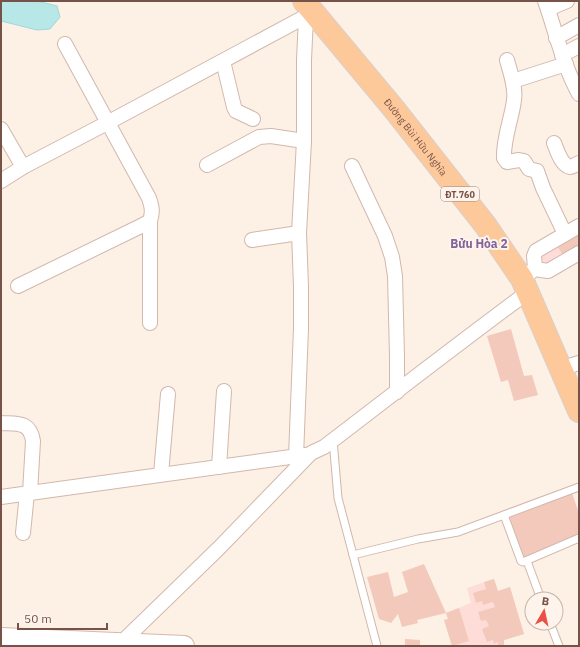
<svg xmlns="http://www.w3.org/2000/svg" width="580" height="647" font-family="'IBM Plex Sans',sans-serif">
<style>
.commercial{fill:#feddd8}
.water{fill:#b8e7e7;stroke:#9ed9d9}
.building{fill:#f3c9bb}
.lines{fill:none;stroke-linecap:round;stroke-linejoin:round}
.service-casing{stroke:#d1b8ad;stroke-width:9}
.minor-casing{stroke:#d1b8ad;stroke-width:16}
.secondary-casing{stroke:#d7b8ac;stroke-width:22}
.primary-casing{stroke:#d9cfcc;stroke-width:24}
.service{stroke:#fff;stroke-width:7}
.minor{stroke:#fff;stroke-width:14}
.secondary{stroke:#fff;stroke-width:20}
.primary{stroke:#fdc99b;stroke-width:22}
.labels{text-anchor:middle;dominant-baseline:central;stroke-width:4;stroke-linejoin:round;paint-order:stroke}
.shield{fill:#fff4eb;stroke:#a0837a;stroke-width:1}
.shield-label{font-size:9px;font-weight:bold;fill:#775249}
.street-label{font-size:10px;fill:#775249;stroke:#fff4eb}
.quarter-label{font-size:12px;font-weight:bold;fill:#80649a;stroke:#fff4eb}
</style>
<rect width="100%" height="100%" fill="#fdf0e5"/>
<g class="commercial">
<polygon points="579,231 579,248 547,267 538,265 539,254"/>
<polygon points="494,579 498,591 510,587 524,634 498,642 498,646 452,646 444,620 448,619 446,613 471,603 467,588"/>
</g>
<polygon class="water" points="1,1 37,1 57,6 60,17 50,29 37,30 1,21"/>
<g class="building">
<polygon points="579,231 579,248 564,257 556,244"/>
<polygon points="511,329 524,376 532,375 538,395 514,401 508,380 501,382 487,336"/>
<polygon points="572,493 579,513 579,536 524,559 507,516"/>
<polygon points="424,564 446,613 417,620 418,623 402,627 398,614 391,623 379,619 367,577 388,572 394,597 408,592 402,572"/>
<polygon points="494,579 498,591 510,587 524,634 504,640 504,646 498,646 498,642 494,644 493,640 487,642 482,629 489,626 486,620 481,621 478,612 495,607 493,602 483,605 482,601 476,603 473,593 486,589 484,582"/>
<polygon points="459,608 469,641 452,646 444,620 448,619 446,613"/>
<polygon points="405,639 420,640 420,646 405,646"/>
</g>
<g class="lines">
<defs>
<g id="service">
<polyline points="333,440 338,498 377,646"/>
<polyline points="504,515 521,561 523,562 579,538"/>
<polyline points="353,555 418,539 458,532 579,487"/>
<polyline points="527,561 541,599"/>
<polyline points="550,623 559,646"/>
</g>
<g id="minor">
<path d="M545 1C556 32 563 65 579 94"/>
<polyline points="548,9 567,1"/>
<polyline points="556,38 579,25"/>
<polyline points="562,55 579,46"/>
<path d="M507 60C510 72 516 87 514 100 512 118 503 139 504 158L507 162 519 160 524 161 529 169 537 171 543 188 565 234"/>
<polyline points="223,61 234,107 236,111 253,119"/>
<polyline points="513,81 566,64"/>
<polyline points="1,129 23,167"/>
<path d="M554 143C557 150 561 165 570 167 573 167 576 164 579 163"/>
<polyline points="207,165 259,137 271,136 304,141"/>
<polyline points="352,166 385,236 392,257 395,276 397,356 397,392"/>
<polyline points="1,181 23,167 109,122 312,13"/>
<polyline points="150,221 150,323"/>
<polyline points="252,240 299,233"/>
<polyline points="535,269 534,256 536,251 579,226"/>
<polyline points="528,274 535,269 548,271 579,253"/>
<path d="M18 286 141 226 150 221C153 212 152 207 149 198L65 44"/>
<polyline points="560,369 579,363"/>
<path d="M1 423C17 424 30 421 33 441L30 493"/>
<polyline points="296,457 301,328 301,286 299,233 304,141 304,60 306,17"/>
<polyline points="219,467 224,391"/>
<polyline points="161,474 168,394"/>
<polyline points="1,497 305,455"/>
<polyline points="23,533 27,493"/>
<path d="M121 643 219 548 311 453 324 447C392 395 459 343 528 292"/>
</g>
<polyline id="secondary" points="1,638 184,646"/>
<g id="primary">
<path id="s1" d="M304 1 394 109 486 226 522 279 579 411"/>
</g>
</defs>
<use href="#service" class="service-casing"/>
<use href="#minor" class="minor-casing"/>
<use href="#secondary" class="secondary-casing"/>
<use href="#primary" class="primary-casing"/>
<use href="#service" class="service"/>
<use href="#minor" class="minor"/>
<use href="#secondary" class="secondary"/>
<use href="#primary" class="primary"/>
</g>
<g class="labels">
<rect class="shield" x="441" y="187" width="38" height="14" rx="3"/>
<g class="shield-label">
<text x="460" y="194">ĐT.760</text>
</g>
<g class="street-label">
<text stroke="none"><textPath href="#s1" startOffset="176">Đường Bùi Hữu Nghĩa</textPath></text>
</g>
<g class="quarter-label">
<text x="479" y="243">Bửu Hòa 2</text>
</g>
</g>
<rect width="580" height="647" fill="none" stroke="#775249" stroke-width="4"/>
<g transform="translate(544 611) rotate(9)"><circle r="19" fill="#fff4eb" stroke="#c9b3aa"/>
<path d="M0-3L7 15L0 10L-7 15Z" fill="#ea5146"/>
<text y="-6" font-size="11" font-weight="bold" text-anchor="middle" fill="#775249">B</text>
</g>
<path d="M18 623v6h89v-6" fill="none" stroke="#775249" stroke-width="2"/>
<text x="24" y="623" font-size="12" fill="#775249" stroke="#fff4eb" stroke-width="3" paint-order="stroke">50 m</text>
</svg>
